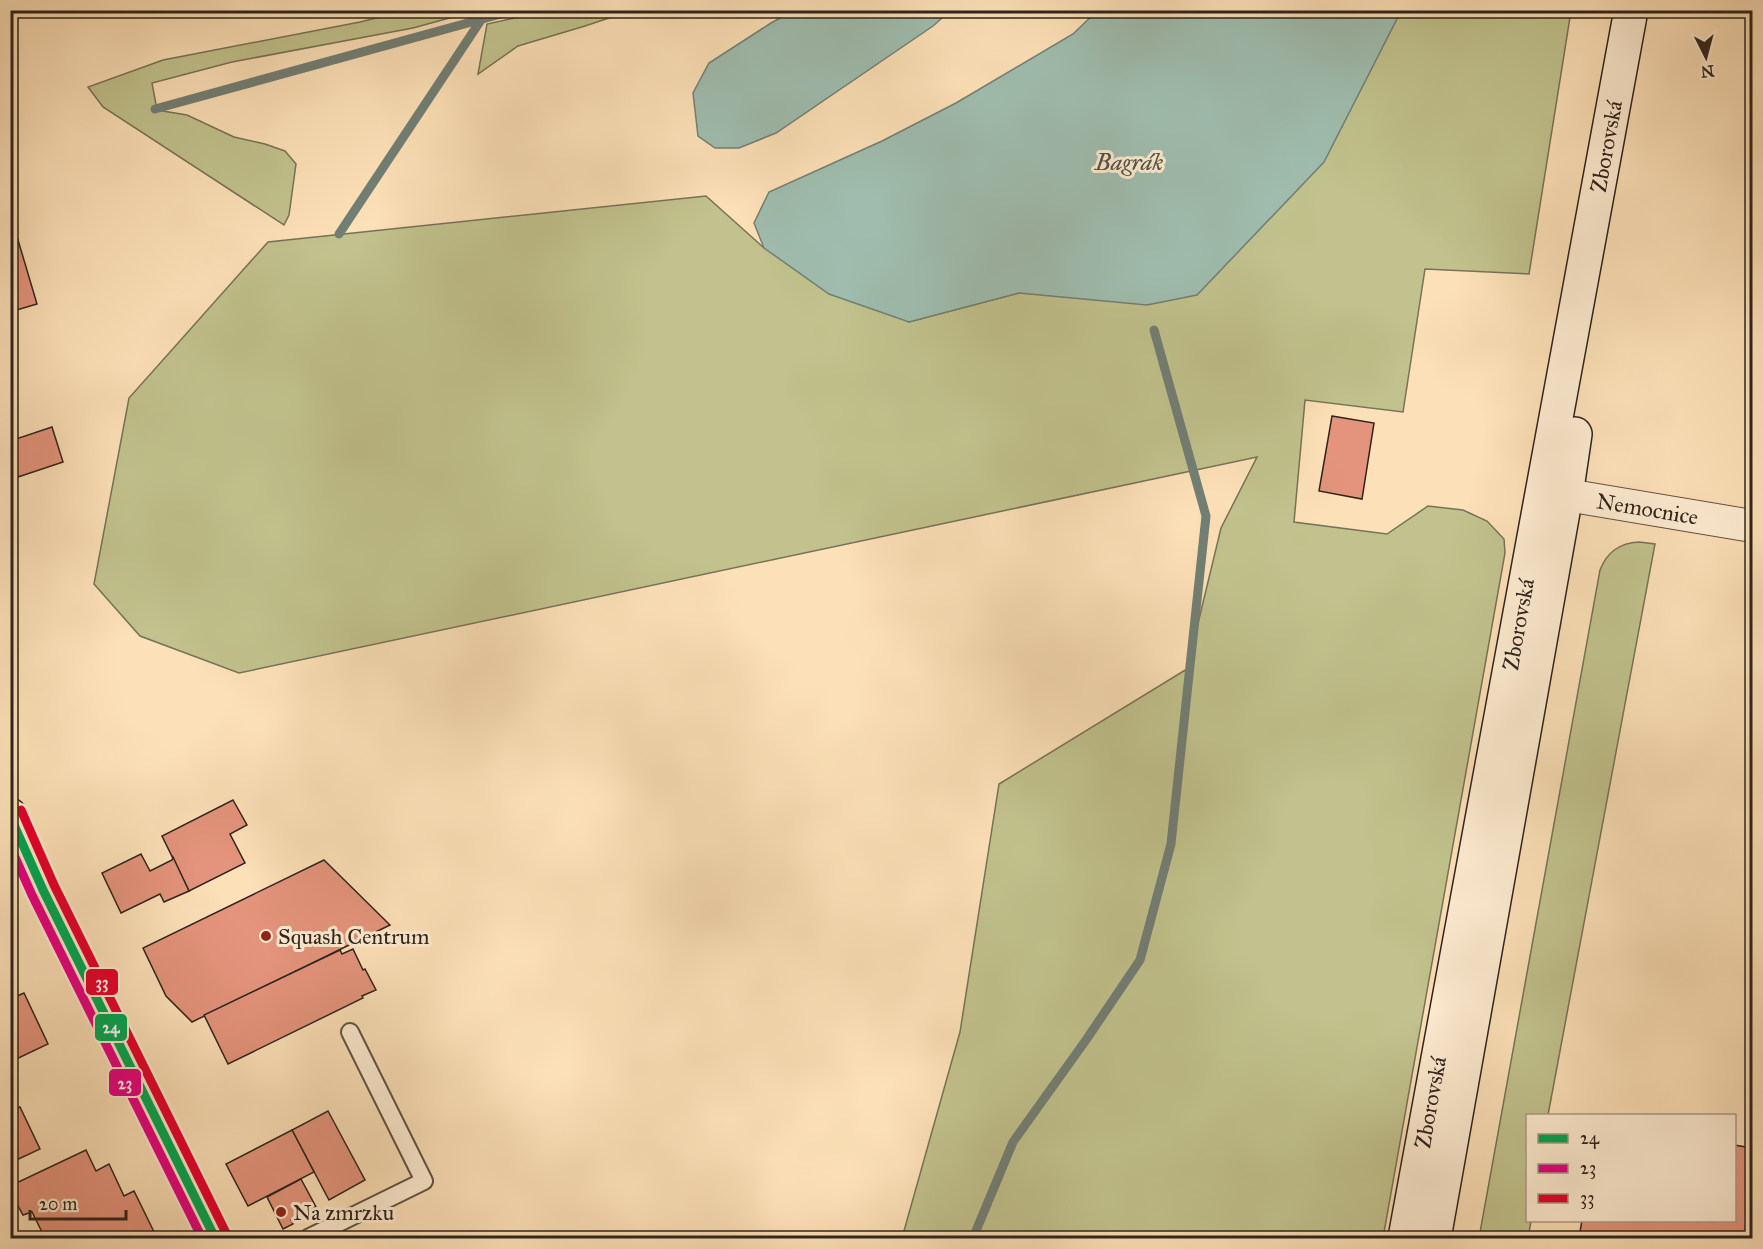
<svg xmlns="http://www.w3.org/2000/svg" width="1763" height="1249" font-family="'IM FELL Great Primer',serif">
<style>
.green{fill:#c1c28d;stroke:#787256;stroke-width:1.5}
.water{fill:#9fbdaf;stroke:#727f75;stroke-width:1.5}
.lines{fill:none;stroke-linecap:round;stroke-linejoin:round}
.stream{stroke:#727f75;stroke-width:9}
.building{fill:#e4947c;stroke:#2f231e;stroke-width:1.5}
.lane-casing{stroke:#625244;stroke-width:20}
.street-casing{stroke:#625244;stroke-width:34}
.secondary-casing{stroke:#2f231e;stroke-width:36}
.lane{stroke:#fdebd0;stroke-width:16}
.street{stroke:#fdebd0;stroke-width:32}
.secondary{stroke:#fdebd0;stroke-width:33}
.bus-1-casing{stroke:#fdebd0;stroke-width:14}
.bus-2-casing{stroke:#fdebd0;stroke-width:14}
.bus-3-casing{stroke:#fdebd0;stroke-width:14}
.bus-1{stroke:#00a651;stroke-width:9}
.bus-2{stroke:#e5007d;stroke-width:9}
.bus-3{stroke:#e4002b;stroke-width:9}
.poi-dot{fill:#8f2418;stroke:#fdebd0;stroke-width:2}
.labels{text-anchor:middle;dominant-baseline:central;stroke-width:6;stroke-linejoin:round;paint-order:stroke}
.street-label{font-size:22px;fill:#2f231e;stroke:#fdebd0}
.poi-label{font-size:22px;fill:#2f231e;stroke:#fdebd0;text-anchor:start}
.water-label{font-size:24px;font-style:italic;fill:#51514a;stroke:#fdebd0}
.line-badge{stroke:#fdebd0;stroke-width:2}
.badge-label{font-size:16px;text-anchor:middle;font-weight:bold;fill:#fff}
</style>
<rect width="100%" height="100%" fill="#fce0b7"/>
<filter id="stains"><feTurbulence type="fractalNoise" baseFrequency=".00333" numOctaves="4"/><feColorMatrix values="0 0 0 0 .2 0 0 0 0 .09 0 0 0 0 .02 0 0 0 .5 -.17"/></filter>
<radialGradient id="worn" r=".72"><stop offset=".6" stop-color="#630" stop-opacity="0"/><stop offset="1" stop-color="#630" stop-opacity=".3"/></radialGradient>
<g class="green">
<polygon points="404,11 475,11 413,28 232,62 152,83 157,110 187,115 234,137 265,144 285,151 296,164 289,215 284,225 103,107 88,87 163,60 360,22"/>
<polygon points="546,11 630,11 585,26 518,46 478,74 487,24"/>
<polygon points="1400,11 1571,11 1529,274 1425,269 1403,412 1305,400 1294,522 1387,534 1428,506 1463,510 1487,521 1504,539 1505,553 1383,1238 902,1238 960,1032 999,784 1187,669 1221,528 1257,457 239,673 140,636 94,584 129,398 268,242 706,196 764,248 909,322 1019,293"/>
<path d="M1639 542 1655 544 1548 1115 1528 1116V1220L1531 1221 1528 1238H1479L1600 570C1607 552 1619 543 1639 542Z"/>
</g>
<g class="water">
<polygon points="793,11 950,11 933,26 776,133 739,148 715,148 698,136 693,93 709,63 771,23"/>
<polygon points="1097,11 1401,11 1324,162 1197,295 1147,305 1019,293 909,322 829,294 764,248 754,223 769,192 882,141 956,103 1073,34"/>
</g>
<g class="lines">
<g class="stream">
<polyline points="155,109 515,10"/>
<polyline points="339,234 481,20"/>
<polyline points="973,1238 1013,1142 1086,1040 1140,960 1171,844 1206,516 1154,330"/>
</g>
</g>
<g class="building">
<polygon points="12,218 18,240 10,243 10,219"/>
<polygon points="18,240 37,304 10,312 10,243"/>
<polygon points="1332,416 1374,423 1362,499 1319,491"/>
<polygon points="52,427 63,462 18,477 10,454 10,441"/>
<polygon points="233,800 247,825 230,834 245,863 189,891 162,836"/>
<polygon points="141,854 150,871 172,860 173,857 189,891 164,902 160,894 121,913 102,873"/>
<polygon points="324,860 390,925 192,1022 166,996 143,948"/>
<polygon points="353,949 363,970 365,969 376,990 362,996 363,998 228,1064 204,1015 340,950 342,954"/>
<polygon points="24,993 48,1044 10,1062 10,999"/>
<polygon points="20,1107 40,1149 10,1163 10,1111"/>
<polygon points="328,1111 365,1180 329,1200 292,1130"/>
<polygon points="292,1130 314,1172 248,1206 226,1164"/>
<polygon points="1734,1145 1752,1148 1752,1238 1579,1238 1582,1220 1734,1220"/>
<polygon points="86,1150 96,1171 109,1164 124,1196 134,1191 157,1238 45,1238 32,1212 23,1215 10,1191 10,1186"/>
<polygon points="301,1179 316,1207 291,1220 293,1224 283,1229 267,1197"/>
</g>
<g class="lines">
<defs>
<polyline id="lane" points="308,1238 424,1181 350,1032"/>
<g id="street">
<path id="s1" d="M1543 491 1752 526"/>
</g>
<g id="secondary">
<polyline points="10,815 43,890 215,1238"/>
<path id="s2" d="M1405 1238 1631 10"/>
<polyline points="1434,1238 1566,495 1575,434"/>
</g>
</defs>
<use href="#lane" class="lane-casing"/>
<use href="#street" class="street-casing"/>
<use href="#secondary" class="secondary-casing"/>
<use href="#lane" class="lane"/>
<use href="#street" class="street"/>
<use href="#secondary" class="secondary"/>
<defs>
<polyline id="bus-1" points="10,816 43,890 215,1238"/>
<polyline id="bus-2" points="10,846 32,895 202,1238"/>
<polyline id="bus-3" points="21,810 54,885 226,1233"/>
</defs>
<use href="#bus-1" class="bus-1-casing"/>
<use href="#bus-2" class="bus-2-casing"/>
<use href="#bus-3" class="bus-3-casing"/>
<use href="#bus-1" class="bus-1"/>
<use href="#bus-2" class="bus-2"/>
<use href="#bus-3" class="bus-3"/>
</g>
<g class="poi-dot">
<circle cx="266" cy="936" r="6"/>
<circle cx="281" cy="1212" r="6"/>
</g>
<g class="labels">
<g class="street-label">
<text stroke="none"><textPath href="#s2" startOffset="1110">Zborovská</textPath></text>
<text stroke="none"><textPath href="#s1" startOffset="106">Nemocnice</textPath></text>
<text stroke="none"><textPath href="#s2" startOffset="624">Zborovská</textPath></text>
<text stroke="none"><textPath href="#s2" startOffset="138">Zborovská</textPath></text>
</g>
<g class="poi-label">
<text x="278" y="936">Squash Centrum</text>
<text x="293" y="1212">Na zmrzku</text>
</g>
<g class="water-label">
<text x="1129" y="162">Bagrák</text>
</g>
</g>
<g class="line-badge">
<rect x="85" y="968" width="34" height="28" rx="6" fill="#e4002b"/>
<rect x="94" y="1013" width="34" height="29" rx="6" fill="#00a651"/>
<rect x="108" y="1068" width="34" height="29" rx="6" fill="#e5007d"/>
</g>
<g class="badge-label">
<text x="102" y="988">33</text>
<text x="111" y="1033">24</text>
<text x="125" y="1089">23</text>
</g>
<rect width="1763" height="1249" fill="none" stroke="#fce0b7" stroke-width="36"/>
<rect x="12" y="12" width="1739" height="1225" fill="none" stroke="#2f231e" stroke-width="3"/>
<rect x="18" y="18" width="1727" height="1213" fill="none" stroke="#2f231e" stroke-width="1.5"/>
<rect x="1526" y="1114" width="210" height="108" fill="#fdebd0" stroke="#ab9b89" stroke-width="1.5"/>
<rect x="1538" y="1134" width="30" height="9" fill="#00a651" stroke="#ab9b89" stroke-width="1.5"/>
<text x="1580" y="1144" font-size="18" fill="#2f231e">24</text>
<rect x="1538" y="1164" width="30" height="9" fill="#e5007d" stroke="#ab9b89" stroke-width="1.5"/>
<text x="1580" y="1174" font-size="18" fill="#2f231e">23</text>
<rect x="1538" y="1194" width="30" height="9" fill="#e4002b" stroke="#ab9b89" stroke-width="1.5"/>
<text x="1580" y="1204" font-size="18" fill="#2f231e">33</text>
<g transform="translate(1706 57) rotate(174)" stroke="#fdebd0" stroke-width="4.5" paint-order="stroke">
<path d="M0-4.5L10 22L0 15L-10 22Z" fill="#2f231e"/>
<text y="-9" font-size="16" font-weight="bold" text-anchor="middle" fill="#2f231e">N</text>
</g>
<path d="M30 1210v9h96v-9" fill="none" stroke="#2f231e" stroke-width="3"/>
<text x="39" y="1210" font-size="18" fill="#2f231e" stroke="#fdebd0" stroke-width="4.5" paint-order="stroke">20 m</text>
<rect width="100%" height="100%" filter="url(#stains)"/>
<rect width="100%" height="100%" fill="url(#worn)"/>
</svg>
